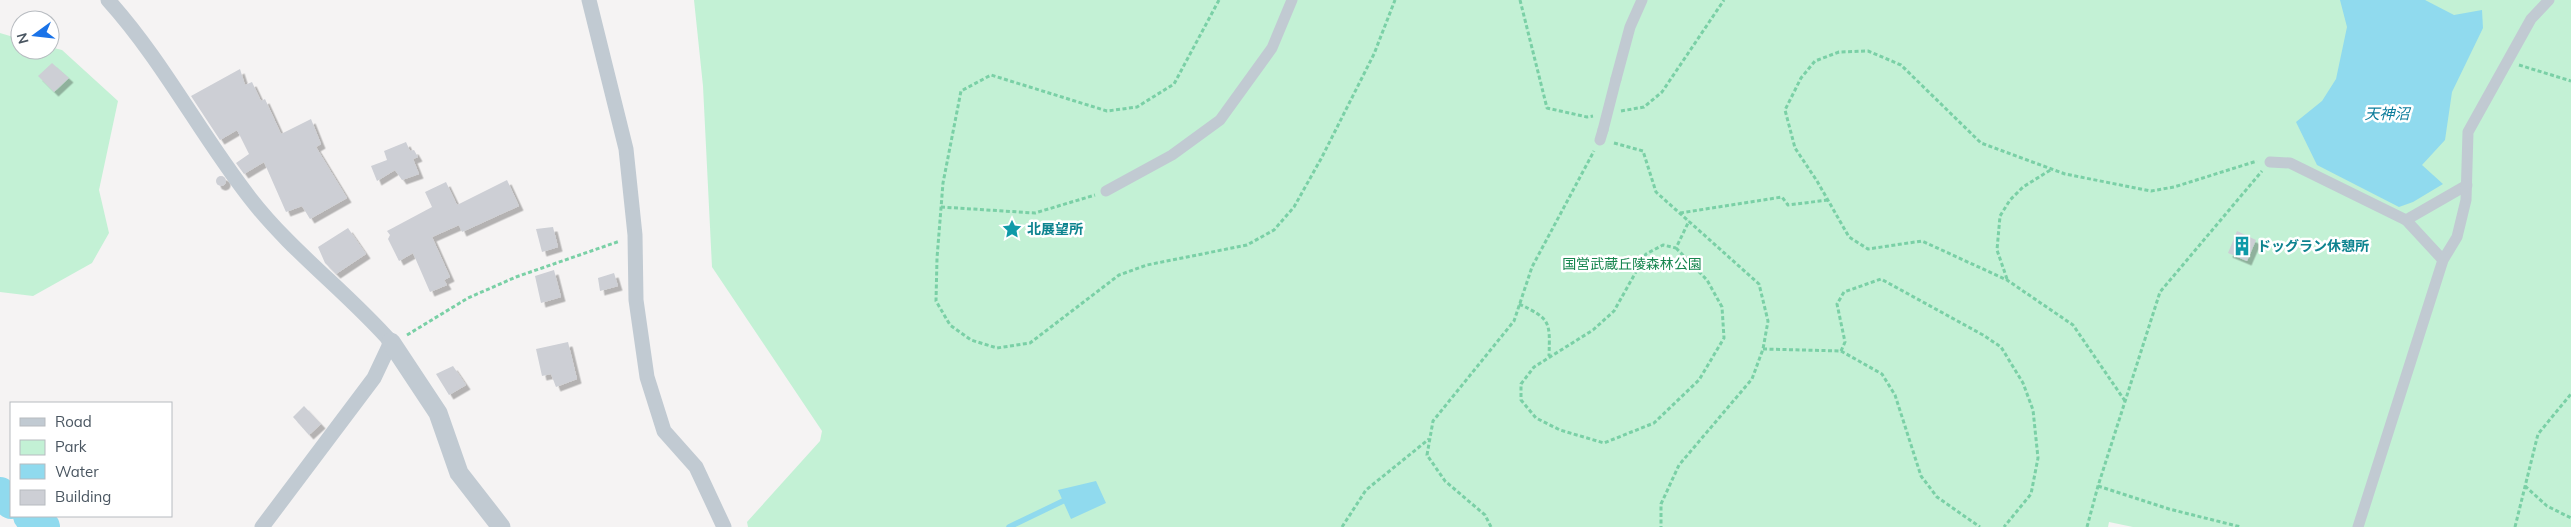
<svg xmlns="http://www.w3.org/2000/svg" width="2571" height="527" font-family="Mulish,'Noto Sans JP',sans-serif">
<style>
.green{fill:#c3f1d5}
.water{fill:#90daee}
.lines{fill:none;stroke-linecap:round;stroke-linejoin:round}
.stream{stroke:#90daee;stroke-width:5.5}
.river{stroke:#90daee;stroke-width:32}
.building{fill:#cdcfd5;filter:url(#shadow)}
.path{stroke:#7ad0a6;stroke-width:3;stroke-dasharray:4 2.5;stroke-linecap:butt}
.pedestrian{stroke:#c1cad2;stroke-width:11}
.minor{stroke:#c1cad2;stroke-width:15}
.tertiary{stroke:#c1cad2;stroke-width:19}
.pedestrian-bridge{stroke:#c1cad2;stroke-width:11}
.labels{text-anchor:middle;dominant-baseline:central;stroke-width:5;stroke-linejoin:round;paint-order:stroke}
.culture-label{font-size:14px;font-weight:bold;fill:#0d838f;stroke:#fff;text-anchor:start}
.park-label{font-size:14px;fill:#17864f;stroke:#fff}
.water-label{font-size:15px;font-style:italic;fill:#0c7c9b;stroke:#fff}
</style>
<defs>
<filter id="shadow"><feDropShadow dx="4.5" dy="4.5" stdDeviation="0" flood-color="#0004"/></filter>
</defs>
<rect width="100%" height="100%" fill="#f5f3f3"/>
<g class="green">
<polygon points="694,0 2571,0 2571,527 2133,527 2109,522 2108,527 748,527 747,522 820,441 822,431 712,267 703,86"/>
<polygon points="0,33 20,39 20,50 50,50 50,47 62,50 118,101 99,190 109,233 92,263 33,296 0,292"/>
</g>
<g class="water">
<polygon points="2340,0 2425,0 2454,15 2482,10 2483,28 2452,92 2445,140 2422,165 2443,184 2413,202 2399,207 2317,165 2296,122 2322,101 2336,79 2347,27"/>
<polygon points="1096,481 1106,503 1071,519 1058,490"/>
</g>
<g class="lines">
<polyline class="stream" points="1009,527 1063,501"/>
<g class="river">
<polyline points="0,493 11,503"/>
<polyline points="29,516 44,527"/>
</g>
</g>
<g class="building">
<polygon points="52,63 69,78 54,92 38,76"/>
<polygon points="240,69 245,85 252,82 261,101 265,99 281,134 311,119 321,144 316,147 347,198 310,219 302,206 286,212 264,162 244,174 236,163 249,154 237,130 220,140 191,96"/>
<polygon points="406,142 410,151 414,150 418,157 413,159 419,174 402,180 395,170 377,181 371,166 387,160 384,151"/>
<circle cx="221" cy="181" r="5"/>
<polygon points="507,180 519,206 462,232 459,225 432,237 450,277 444,280 447,285 430,292 413,253 399,261 388,239 390,235 387,231 432,207 425,192 446,182 457,205"/>
<polygon points="553,227 558,247 542,252 536,229"/>
<polygon points="348,228 366,254 336,274 325,263 318,247"/>
<polygon points="2237,231 2256,240 2247,261 2228,253"/>
<polygon points="554,270 561,297 541,303 535,276"/>
<polygon points="614,273 618,286 600,291 598,278"/>
<polygon points="568,342 577,379 556,387 551,374 542,376 536,349"/>
<polygon points="453,366 466,385 449,395 436,374"/>
<polygon points="304,406 321,424 309,435 293,417"/>
</g>
<g class="lines">
<g class="path">
<polyline points="1219,0 1174,84 1137,107 1107,111 991,75 961,91 943,183 937,258 936,301 950,325 971,340 997,348 1030,343 1119,275 1147,265 1247,245 1274,230 1294,207 1322,157 1374,54 1395,0"/>
<polyline points="1520,0 1547,108 1587,117 1593,116"/>
<polyline points="2519,65 2571,81"/>
<polyline points="1621,111 1644,107 1662,92 1724,0"/>
<polyline points="1614,143 1643,151 1656,192 1759,284 1768,321 1763,349 1752,379 1679,465 1661,504 1661,527"/>
<polyline points="941,207 1035,213 1095,195"/>
<polyline points="1680,213 1782,197 1788,205 1828,200"/>
<polyline points="1676,248 1707,280 1722,307 1724,338 1699,380 1654,423 1604,443 1560,430 1536,418 1521,400 1521,384 1534,367 1593,330 1614,311 1646,254 1663,245 1676,248 1689,221"/>
<polyline points="2007,279 1997,250 2000,216 2010,200 2023,187 2052,169"/>
<path d="M1519 304C1551 319 1550 322 1549 356"/>
<polyline points="407,335 468,298 516,277 620,241"/>
<polyline points="1763,349 1841,351 1882,374 1895,395 1921,476 1937,497 1980,527"/>
<polyline points="1841,351 1845,342 1837,304 1844,292 1881,279 1983,335 2001,347 2023,383 2033,410 2038,458 2031,494 2004,527"/>
<polyline points="2125,401 2073,325 2007,280 1922,241 1868,249 1849,237 1817,181 1795,148 1785,110 1801,78 1815,61 1839,52 1868,51 1901,65 1981,143 2065,174 2151,191 2174,187 2257,161"/>
<polyline points="2098,486 2169,509 2241,527"/>
<polyline points="2525,486 2547,506 2571,518"/>
<polyline points="1342,527 1366,490 1429,439"/>
<polyline points="1491,527 1485,515 1445,481 1427,455 1433,421 1514,321 1532,267 1594,151"/>
<polyline points="2087,527 2098,486 2160,292 2262,171"/>
<polyline points="2515,527 2538,434 2571,394"/>
</g>
<g class="pedestrian">
<polyline points="1616,79 1630,27 1642,0"/>
<polyline points="1600,140 1603,130"/>
<polyline points="2270,162 2290,163 2406,220 2443,260"/>
<polyline points="1106,191 1172,155 1220,120 1272,48 1292,0"/>
<polyline points="2406,220 2467,185"/>
<polyline points="2358,527 2443,260 2457,237 2466,200 2468,132 2531,19 2549,0"/>
</g>
<g class="minor">
<path d="M108 0C163 61 200 134 250 198 291 251 347 292 391 342L374 378 262 527"/>
<polyline points="589,0 626,149 635,235 636,300 647,377 664,431 696,467 724,527"/>
</g>
<polyline class="tertiary" points="391,342 438,413 459,473 501,527"/>
<polyline class="pedestrian-bridge" points="1603,130 1616,79"/>
</g>
<defs>
<symbol id="sight-bare" viewBox="-9 -9 18 18"><path d="M0-6L1.8-2.2L6-1.7L2.9 1.2L3.7 5.4L0 3.3L-3.7 5.4L-2.9 1.2L-6-1.7L-1.8-2.2Z" fill="#0f9aa8" stroke="#fff" stroke-width="2.5" paint-order="stroke"/></symbol>
<symbol id="building-bare" viewBox="-9 -9 18 18"><path d="M-4-6H4V6H1V3H-1V6H-4ZM-2.5-4.3h1.7v1.8h-1.7ZM.8-4.3h1.7v1.8H.8ZM-2.5-1h1.7V.8h-1.7ZM.8-1h1.7V.8H.8Z" fill="#0f9aa8" stroke="#fff" stroke-width="2.5" paint-order="stroke"/></symbol>
</defs>
<g fill-rule="evenodd">
<use href="#sight-bare" x="998" y="215" width="28" height="28"/>
<use href="#building-bare" x="2228" y="232" width="28" height="28"/>
</g>
<g class="labels">
<g class="culture-label">
<text x="1027" y="229">北展望所</text>
<text x="2257" y="246">ドッグラン休憩所</text>
</g>
<g class="park-label">
<text x="1632" y="264">国営武蔵丘陵森林公園</text>
</g>
<g class="water-label">
<text x="2387" y="113">天神沼</text>
</g>
</g>
<rect x="10" y="402" width="162" height="115" fill="#ffffff" stroke="#b7bbc0"/>
<rect x="20" y="418" width="25" height="8" fill="#c1cad2" stroke="#b7bbc0"/>
<text x="55" y="427" font-size="15" fill="#4a5661">Road</text>
<rect x="20" y="440" width="25" height="15" fill="#c3f1d5" stroke="#b7bbc0"/>
<text x="55" y="452" font-size="15" fill="#4a5661">Park</text>
<rect x="20" y="464" width="25" height="15" fill="#90daee" stroke="#b7bbc0"/>
<text x="55" y="477" font-size="15" fill="#4a5661">Water</text>
<rect x="20" y="490" width="25" height="15" fill="#cdcfd5" stroke="#b7bbc0"/>
<text x="55" y="502" font-size="15" fill="#4a5661">Building</text>
<g transform="translate(35 35) rotate(255)"><circle r="24" fill="#ffffff" stroke="#b7bbc0"/>
<path d="M0-4L9 19L0 12L-9 19Z" fill="#1a73e8"/>
<text y="-8" font-size="14" font-weight="bold" text-anchor="middle" fill="#4a5661">N</text>
</g>
</svg>
